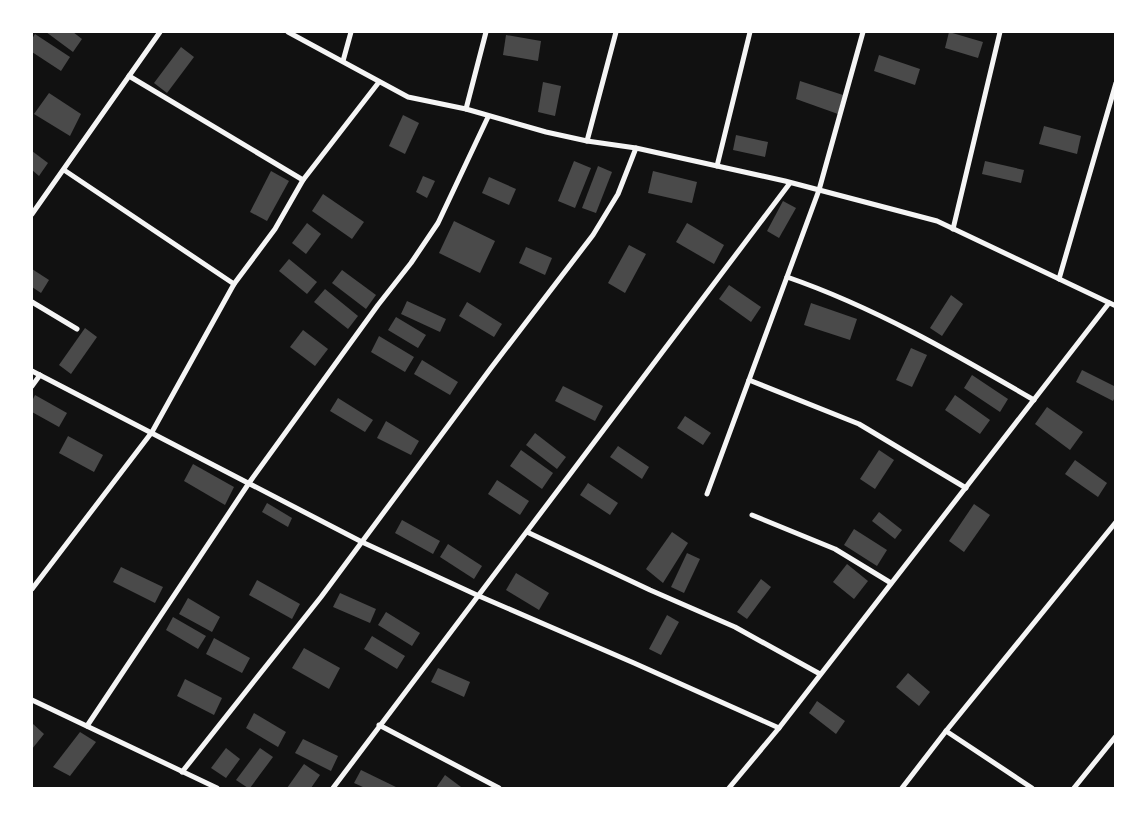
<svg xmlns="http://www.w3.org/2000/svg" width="1147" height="820" font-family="Inter,sans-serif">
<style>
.building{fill:#4a4a4a}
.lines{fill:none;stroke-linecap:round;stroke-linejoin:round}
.minor{stroke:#f5f5f5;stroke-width:5}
</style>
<rect width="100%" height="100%" fill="#111"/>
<g class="building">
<polygon points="46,32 73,32 82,39 73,52"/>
<polygon points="949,32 983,42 978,58 945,48"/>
<polygon points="35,34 70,57 61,71 32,52 32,39"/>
<polygon points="506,35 541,41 538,61 503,55"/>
<polygon points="181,47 194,57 167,93 154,83"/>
<polygon points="879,55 920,69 915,85 874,71"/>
<polygon points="800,81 843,95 838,114 796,99"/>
<polygon points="543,82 561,86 555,116 538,112"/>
<polygon points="49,93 81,114 70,136 34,114"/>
<polygon points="403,115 419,123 405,154 389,146"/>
<polygon points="1044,126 1081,136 1077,154 1039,144"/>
<polygon points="736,135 768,142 765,157 733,150"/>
<polygon points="32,151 48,163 39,176 32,170"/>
<polygon points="574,161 591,168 575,208 558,201"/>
<polygon points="985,161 1024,170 1021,183 982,174"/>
<polygon points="598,166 612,172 596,213 582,208"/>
<polygon points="271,171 289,181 267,221 250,212"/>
<polygon points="653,171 697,182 692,203 648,193"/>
<polygon points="423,176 435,181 427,198 416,192"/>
<polygon points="489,177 516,189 509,205 482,193"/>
<polygon points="323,194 364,222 352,239 312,211"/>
<polygon points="783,201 796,208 779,238 767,231"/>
<polygon points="454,221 495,241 480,273 439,253"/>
<polygon points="307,223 321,234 306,254 292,243"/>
<polygon points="687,223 724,245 714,264 676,242"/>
<polygon points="629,245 646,254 625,293 608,283"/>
<polygon points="526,247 552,258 545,275 519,263"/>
<polygon points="289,259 317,282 307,294 279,271"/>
<polygon points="32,269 49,280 41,293 32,287"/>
<polygon points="342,270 376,295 366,309 332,283"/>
<polygon points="729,285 761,307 751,322 719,299"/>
<polygon points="325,289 358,316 348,329 314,302"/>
<polygon points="951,295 963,304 942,336 930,328"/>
<polygon points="407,301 446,319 440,332 401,314"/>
<polygon points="467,302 502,324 494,337 459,316"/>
<polygon points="811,303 857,319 850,340 804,325"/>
<polygon points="396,317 426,335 418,348 388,330"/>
<polygon points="85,328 97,337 71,374 59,365"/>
<polygon points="303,330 328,349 315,366 290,347"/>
<polygon points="379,336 414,357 405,372 371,352"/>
<polygon points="911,348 927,355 912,387 896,380"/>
<polygon points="422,360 458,382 450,395 414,374"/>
<polygon points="1082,370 1116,387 1116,395 1113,401 1076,382"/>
<polygon points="972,375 1008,399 1000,412 964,388"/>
<polygon points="563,386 603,406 595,421 555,401"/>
<polygon points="35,395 67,413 59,427 32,412 32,401"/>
<polygon points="955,395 990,420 980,434 945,410"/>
<polygon points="338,398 373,420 365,432 330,411"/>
<polygon points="1047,407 1083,432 1070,450 1035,424"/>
<polygon points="685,416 711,433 703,445 677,428"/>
<polygon points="386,421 419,441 411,455 377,438"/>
<polygon points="535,433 566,457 557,469 526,445"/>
<polygon points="68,436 103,455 94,472 59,453"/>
<polygon points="618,446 649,467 642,479 610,457"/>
<polygon points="521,450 553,473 542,489 510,466"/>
<polygon points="879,450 894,460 875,489 860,479"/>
<polygon points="1075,460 1107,483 1098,497 1065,474"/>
<polygon points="193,464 234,487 225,505 184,481"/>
<polygon points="497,480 529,501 520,515 488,494"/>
<polygon points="588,483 618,503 610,515 580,495"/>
<polygon points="267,503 292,518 288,527 262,512"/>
<polygon points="974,504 990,515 964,552 949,541"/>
<polygon points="879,512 902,530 895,539 872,521"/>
<polygon points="402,520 440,541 433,554 395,533"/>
<polygon points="854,529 887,550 877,566 844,545"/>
<polygon points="672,532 688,543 663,583 646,569"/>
<polygon points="448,544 482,566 474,579 440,557"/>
<polygon points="687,553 700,559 684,593 671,587"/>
<polygon points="847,564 868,581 854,599 833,582"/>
<polygon points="121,567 163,587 155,603 113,582"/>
<polygon points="516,573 549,593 539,610 506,590"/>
<polygon points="761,579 771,587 747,619 737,612"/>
<polygon points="257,580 300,604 292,619 249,595"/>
<polygon points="340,593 376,609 370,623 333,607"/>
<polygon points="188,598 220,617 212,632 179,614"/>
<polygon points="386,612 420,633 412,646 378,625"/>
<polygon points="667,615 679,622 661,655 649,649"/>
<polygon points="173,617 206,636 198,649 166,630"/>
<polygon points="372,636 405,656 397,669 364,649"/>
<polygon points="214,638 250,658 242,673 206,654"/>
<polygon points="304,648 340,668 329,689 292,668"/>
<polygon points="438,668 470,682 464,697 431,682"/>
<polygon points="908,673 930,692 919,706 896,687"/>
<polygon points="185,679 222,698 214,715 177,696"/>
<polygon points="817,701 845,721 836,734 809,713"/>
<polygon points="254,713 286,732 278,747 246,728"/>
<polygon points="32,723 44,734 32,749"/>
<polygon points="80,732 96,742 70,776 53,767"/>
<polygon points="303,739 338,756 331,771 295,753"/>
<polygon points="226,748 240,759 226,778 211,768"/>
<polygon points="260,748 273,757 250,788 248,788 236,780"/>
<polygon points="304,764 320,775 311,788 287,788"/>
<polygon points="361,770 398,788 365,788 354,783"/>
<polygon points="445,775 461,787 460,788 436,788"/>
</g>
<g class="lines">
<g class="minor">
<polyline points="288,32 408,97 466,109 546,132 587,141 636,148 785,181 937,221 1116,306"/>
<polyline points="343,61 351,32"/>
<polyline points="129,76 303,180"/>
<polyline points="466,109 486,32"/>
<polyline points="587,141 616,32"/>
<polyline points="717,166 750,32"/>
<polyline points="64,170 234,284"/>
<polyline points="32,214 160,32"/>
<polyline points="953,229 1000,32"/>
<path d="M787 277C874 307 955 354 1034 400"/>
<polyline points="1059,279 1116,83"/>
<polyline points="32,302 77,329"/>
<polyline points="32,371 362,542 479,596 634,663 779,728"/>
<polyline points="749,380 859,424 966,488"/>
<polyline points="32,386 40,375"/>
<polyline points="707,494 819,190 863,32"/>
<polyline points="752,515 835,549 891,583"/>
<polyline points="527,532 650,590 735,627 820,674"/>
<polyline points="32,589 152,432 234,284 275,229 303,180 379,82"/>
<polyline points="32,700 217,788"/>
<polyline points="379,725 499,788"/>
<polyline points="87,726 249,483 378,305 411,263 438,223 488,117"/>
<polyline points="946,731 1032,788"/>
<polyline points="182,772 321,597 491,368 593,235 618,194 636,148"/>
<polyline points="333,788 790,183"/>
<polyline points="729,788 779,728 1109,303"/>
<polyline points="902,788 946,731 1116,522"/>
<polyline points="1074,788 1116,736"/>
</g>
</g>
<rect width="1147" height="820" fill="none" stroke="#ffffff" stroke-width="66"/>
</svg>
